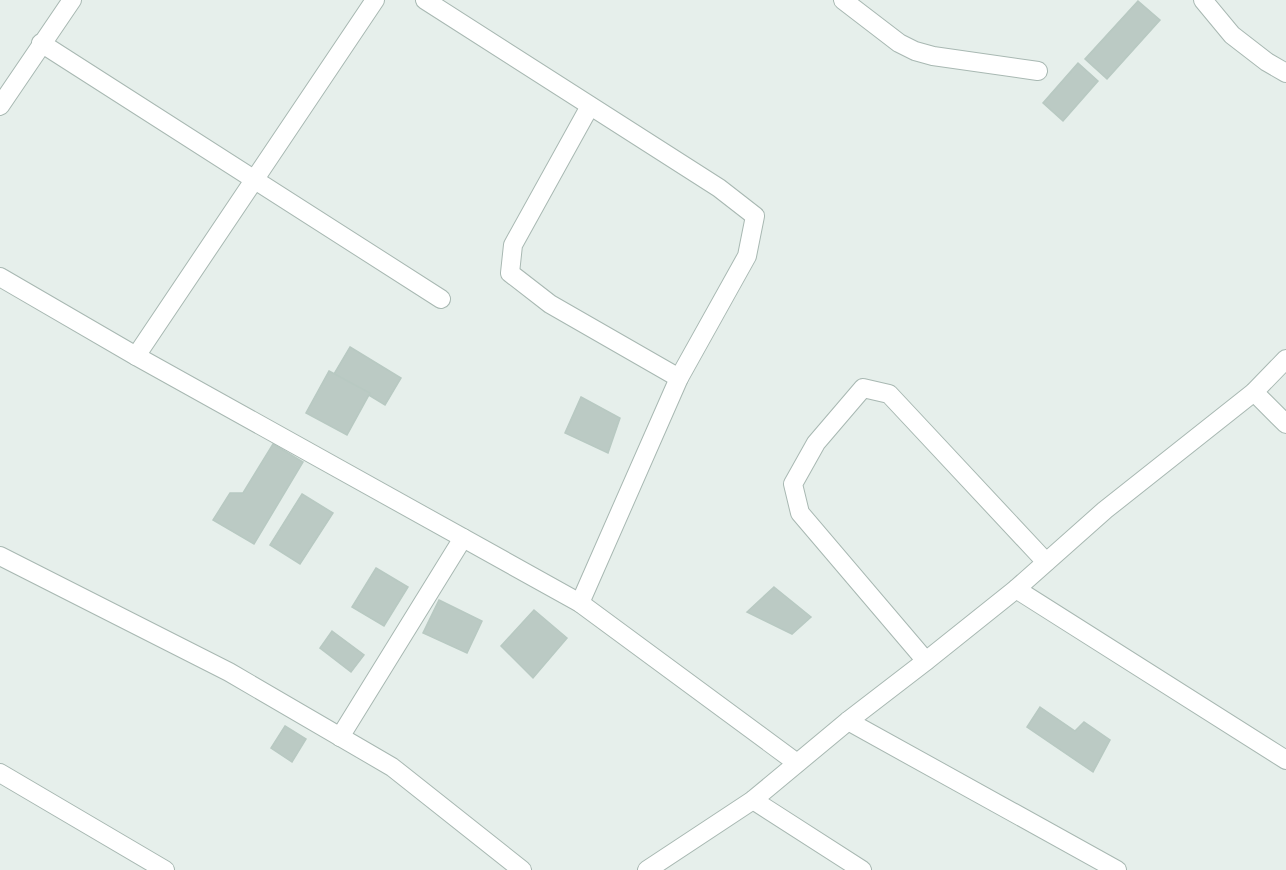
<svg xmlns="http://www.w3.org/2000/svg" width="1286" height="870" font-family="'Open Sans',sans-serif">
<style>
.building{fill:#bbcac4;stroke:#b8c9c2;stroke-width:1.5}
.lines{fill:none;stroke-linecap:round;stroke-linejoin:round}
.minor-casing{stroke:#a8b8b2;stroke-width:20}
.minor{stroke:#fff;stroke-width:18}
</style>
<rect width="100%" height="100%" fill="#e6efeb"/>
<g class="building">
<polygon points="1138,1 1160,20 1107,79 1085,59"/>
<polygon points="1078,63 1098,81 1063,121 1043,103"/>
<polygon points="350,347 401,378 385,405 334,374"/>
<polygon points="329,371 370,393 347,435 306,413"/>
<polygon points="581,397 620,418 608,453 565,433"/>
<polygon points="273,444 303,462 254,544 213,520 230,493 243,493"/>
<polygon points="302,494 333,513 300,564 270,545"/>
<polygon points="376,568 408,587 384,626 352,607"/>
<polygon points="774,587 811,617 792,634 747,612"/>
<polygon points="439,600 482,621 467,653 423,633"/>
<polygon points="534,610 567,638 533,678 501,646"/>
<polygon points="332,631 364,655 351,672 320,648"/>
<polygon points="1040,707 1075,731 1084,722 1110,740 1093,772 1027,727"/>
<polygon points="285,726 306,739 292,762 271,748"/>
</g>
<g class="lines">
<defs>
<g id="minor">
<polyline points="425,0 719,188 755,216 747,256 679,378 580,603"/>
<polyline points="843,0 899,43 915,51 933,56 1038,71"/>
<polyline points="1203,0 1232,35 1267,62 1286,73"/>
<polyline points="41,43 441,299"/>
<polyline points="0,106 72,0"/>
<polyline points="590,106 513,245 510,273 550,304 679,378"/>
<polyline points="0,277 136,356 580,603 797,763"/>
<polyline points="136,356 375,0"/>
<polyline points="1254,392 1286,424"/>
<polyline points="0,556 229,672 392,767 522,870"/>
<polyline points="1016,589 1286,760"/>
<polyline points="926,661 800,513 793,484 816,443 863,388 889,394 1046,562"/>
<polyline points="848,721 1117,870"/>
<polyline points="340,737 463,538"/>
<polyline points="0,773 165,870"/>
<polyline points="753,800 862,870"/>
<polyline points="647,870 753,800 848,721 926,661 1016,589 1105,510 1254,392 1286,359"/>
</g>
</defs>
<use href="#minor" class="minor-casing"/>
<use href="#minor" class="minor"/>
</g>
</svg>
